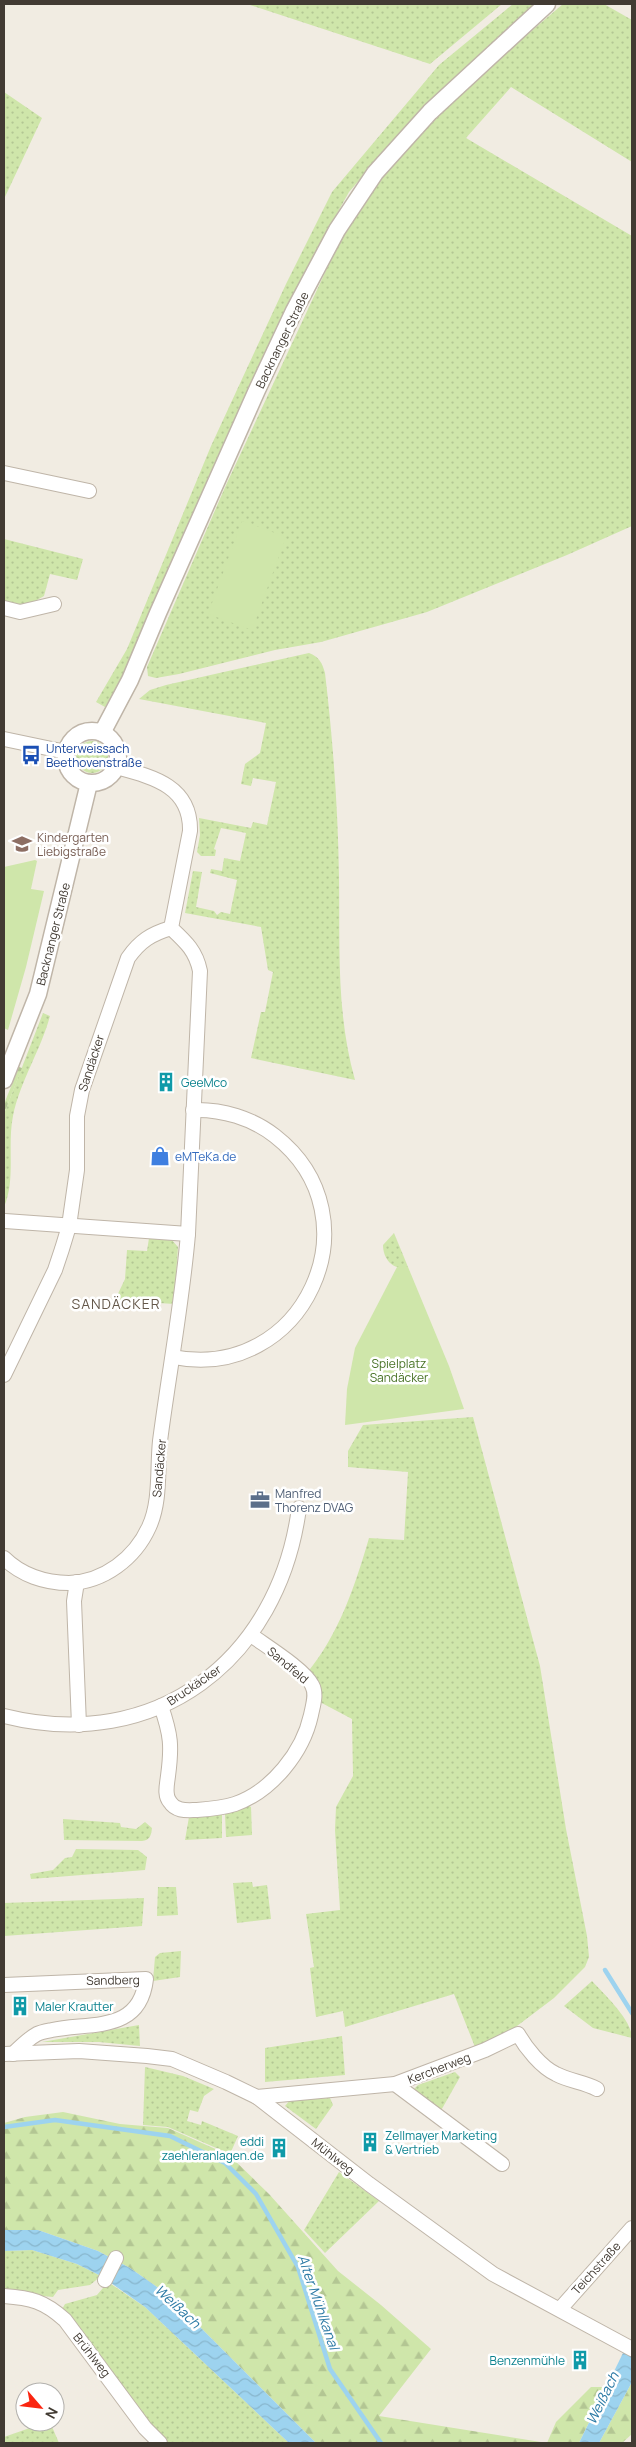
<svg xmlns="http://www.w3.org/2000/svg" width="636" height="2447" font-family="Manrope,sans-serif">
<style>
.grass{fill:url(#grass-dots)}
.forest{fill:url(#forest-firs)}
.park{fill:#cfe6aa}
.water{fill:url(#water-waves)}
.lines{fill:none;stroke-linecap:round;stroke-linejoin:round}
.stream{stroke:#9dd3ef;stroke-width:4.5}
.minor-casing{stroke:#bfb5a8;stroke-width:16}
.tertiary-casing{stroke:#bfb5a8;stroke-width:19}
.minor{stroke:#fff;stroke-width:14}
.tertiary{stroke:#fff;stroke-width:16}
.labels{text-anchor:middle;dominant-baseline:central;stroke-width:5;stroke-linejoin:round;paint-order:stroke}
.street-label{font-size:12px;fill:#423b33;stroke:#fff}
.transit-label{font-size:12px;fill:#164399;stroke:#fff;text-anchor:start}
.education-label{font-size:12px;fill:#785e54;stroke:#fff;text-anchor:start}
.culture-label{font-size:12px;fill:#0d838f;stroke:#fff;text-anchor:start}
.shop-label{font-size:12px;fill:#366cbe;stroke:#fff;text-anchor:start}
.park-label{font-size:12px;fill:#497327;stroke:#fff}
.service-label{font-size:12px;fill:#4e5e75;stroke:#fff;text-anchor:start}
.neighbourhood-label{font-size:14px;letter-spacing:1px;fill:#65584a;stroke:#fff}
.water-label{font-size:14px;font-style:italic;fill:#2c7aa5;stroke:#fff}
</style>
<defs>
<pattern id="grass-dots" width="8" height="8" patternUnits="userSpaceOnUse" patternTransform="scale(1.25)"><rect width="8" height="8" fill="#cfe6aa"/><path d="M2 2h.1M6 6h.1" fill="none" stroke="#b3c693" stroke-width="1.8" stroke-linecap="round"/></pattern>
<pattern id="forest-firs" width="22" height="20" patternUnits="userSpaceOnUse" patternTransform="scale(1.25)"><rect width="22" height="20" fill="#cfe6aa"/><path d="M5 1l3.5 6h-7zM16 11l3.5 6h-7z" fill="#b3c693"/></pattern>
<pattern id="water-waves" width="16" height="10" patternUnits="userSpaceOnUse" patternTransform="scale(1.25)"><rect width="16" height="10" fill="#9dd3ef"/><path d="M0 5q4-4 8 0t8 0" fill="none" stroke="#88b6cd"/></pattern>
</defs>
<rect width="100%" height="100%" fill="#f1ece2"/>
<g class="grass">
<polygon points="247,4 502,4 430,64"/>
<polygon points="513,4 539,4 375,162 349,192 330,226 125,676 105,707 96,702 127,649 211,446 286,284 332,192 439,65"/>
<polygon points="563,4 604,4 632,20 632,162 511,87 466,138 632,236 632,526 567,555 427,612 321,642 275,650 179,674 156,678 148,676 147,667 226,485 350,219 384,172 431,124 494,63"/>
<polygon points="4,92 42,118 4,199"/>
<polygon points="4,539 83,559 77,580 50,574 44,596 25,607 4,604"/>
<path d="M309 653C319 657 322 662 325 673 333 741 338 808 339 877 340 945 336 1013 355 1080L251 1058 261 1012H265L273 972 268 970 261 927 185 913 193 871 202 872 196 907 214 911 217 915 221 912 230 914 237 880 210 873 211 869 222 871 224 858 240 861 246 833 221 828 214 849 216 850 215 856H201L197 852 200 835 199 818 251 828 253 822 267 825 276 782 253 778 251 786 241 784 245 764 260 753 266 723 139 699 150 690 166 685Z"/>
<circle cx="92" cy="757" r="16"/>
<path d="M43 1013 50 1016C41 1050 20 1081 13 1116 7 1146 16 1179 4 1207V1114Z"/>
<path d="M394 1233 408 1267C393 1271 383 1259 383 1245Z"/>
<polygon points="149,1238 171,1239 178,1247 174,1304 115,1300 125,1279 127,1250 147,1251"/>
<path d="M473 1417 540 1666 566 1829 587 1936 589 1957 585 1967 554 1998 513 2029 475 2047 454 1994 345 2027 343 2011 316 2017 310 1968 314 1967 306 1914 340 1910 335 1830 336 1807 353 1776 352 1719 318 1701 307 1673C339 1634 355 1586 369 1538L404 1540 408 1472 348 1467V1451L363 1425Z"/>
<polygon points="248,1805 251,1807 252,1835 226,1837 225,1814"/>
<polygon points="222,1814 222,1838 185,1840 189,1817"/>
<path d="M63 1819 120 1823 121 1827 136 1829 145 1822 152 1828C151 1836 150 1840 142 1841L64 1840Z"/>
<polygon points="76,1849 138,1850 147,1857 145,1870 31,1879 30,1874 53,1870 65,1858 72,1857"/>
<polygon points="252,1882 253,1887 267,1885 271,1919 237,1923 233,1883"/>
<polygon points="158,1887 176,1887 178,1915 157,1916"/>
<polygon points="144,1898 142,1926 4,1936 4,1903"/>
<polygon points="181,1951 180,1977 153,1981 155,1957 160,1953"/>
<path d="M592 1981C604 1994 632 2020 632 2038L593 2028 564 2006Z"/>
<polygon points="139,2025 140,2046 99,2042 42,2042"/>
<polygon points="342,2036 345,2075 265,2082 265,2048"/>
<polygon points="145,2067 183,2076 214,2089 204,2096 198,2112 190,2110 187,2121 201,2125 202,2121 238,2136 230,2154 168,2127 143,2125"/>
<polygon points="455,2072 460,2077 439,2114 411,2092 418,2085"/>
<polygon points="330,2098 333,2105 316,2129 285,2106 290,2100"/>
<polygon points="339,2172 379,2201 325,2253 304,2230"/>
<polygon points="32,2250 77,2264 101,2276 90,2285 58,2290 53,2297 4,2292 4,2251"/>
<path d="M108 2282 145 2307 289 2443H166C130 2400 99 2353 61 2311L65 2304 97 2295Z"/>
<polygon points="47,2422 50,2422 59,2443 4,2443 4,2437"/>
</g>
<g class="forest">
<polygon points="19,1067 22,1068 4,1114 4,1104"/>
<polygon points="63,2112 120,2124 168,2128 229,2155 269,2194 338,2271 381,2305 431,2349 379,2416 547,2443 556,2422 591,2387 606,2387 579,2443 316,2443 167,2294 130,2268 98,2251 38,2230 4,2230 4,2123 25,2117"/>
<polygon points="632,2382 632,2434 622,2443 599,2443"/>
</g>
<g class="park">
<polygon points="242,521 286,537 252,630 208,614"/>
<polygon points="35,860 37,861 31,889 44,891 26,967 8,1030 4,1028 4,867"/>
<polygon points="397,1267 408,1267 449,1366 464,1409 345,1425 347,1389 355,1348"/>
</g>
<g class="water">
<polygon points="4,2230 38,2230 98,2251 130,2268 167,2294 316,2443 289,2443 145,2307 101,2276 77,2264 32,2250 4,2251"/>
<polygon points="632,2344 632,2382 599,2443 579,2443 623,2353"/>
</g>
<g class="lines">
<g class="stream">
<polyline points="605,1970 632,2013"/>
<polyline points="4,2127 55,2120 170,2136 225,2163 256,2194 298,2267 330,2369 381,2443"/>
</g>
<defs>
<g id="minor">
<polyline points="4,473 89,491"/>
<polyline points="4,608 20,612 54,604"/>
<polyline points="4,739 66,752"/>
<path d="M5 1221 188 1234 200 971C196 951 186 942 171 928L190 831C191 786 153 777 116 767"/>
<path d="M173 1357C303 1383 380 1218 275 1136 252 1118 222 1109 193 1110"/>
<path d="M4 1375 55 1270 62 1249 69 1226 77 1170V1116L82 1090 128 958C140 941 151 934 171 928"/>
<path d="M4 1558C21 1575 45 1583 69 1583 104 1582 135 1558 149 1527 161 1501 157 1469 160 1441 169 1372 182 1304 188 1234"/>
<polyline points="77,1582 74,1601 79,1725"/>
<path d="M161 1706C171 1735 172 1746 168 1776 167 1785 164 1795 170 1802 176 1812 188 1810 197 1810 210 1809 223 1808 235 1804 272 1791 303 1752 311 1715 313 1705 317 1694 312 1685 305 1670 266 1646 251 1635"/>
<path d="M4 1716C156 1754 279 1660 299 1508"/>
<path d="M4 1985 146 1979C140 2033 91 2022 52 2030 47 2031 41 2032 37 2034 28 2039 20 2047 13 2054"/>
<polyline points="4,2054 79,2051 147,2056 172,2059 226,2082 257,2097 369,2184 493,2274 632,2349"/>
<polyline points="395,2084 502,2164"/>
<path d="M257 2097 395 2084 485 2050 518 2034C526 2048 541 2067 556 2074 569 2081 584 2082 597 2089"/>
<polyline points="105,2280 116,2258"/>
<path d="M4 2296C31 2298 44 2301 65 2320L145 2428 160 2443"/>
<polyline points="560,2309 632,2228"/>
</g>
<g id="tertiary">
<circle cx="92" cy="757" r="26"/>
<polyline points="102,733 130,680 158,613 257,390 294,311 337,230 375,173 430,112 547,4"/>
<polyline points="4,1080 38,994 89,783"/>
</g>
</defs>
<use href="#minor" class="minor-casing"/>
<use href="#tertiary" class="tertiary-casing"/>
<use href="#minor" class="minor"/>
<use href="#tertiary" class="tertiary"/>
</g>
<defs>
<symbol id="bus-bare" viewBox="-9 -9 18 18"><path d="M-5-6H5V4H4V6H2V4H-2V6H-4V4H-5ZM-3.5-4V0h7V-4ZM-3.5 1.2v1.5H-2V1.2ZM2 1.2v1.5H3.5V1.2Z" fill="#1a4fb4" stroke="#fff" stroke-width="2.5" paint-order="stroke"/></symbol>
<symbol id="school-bare" viewBox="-9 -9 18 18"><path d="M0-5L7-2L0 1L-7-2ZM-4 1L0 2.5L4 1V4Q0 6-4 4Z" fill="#8d6e63" stroke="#fff" stroke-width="2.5" paint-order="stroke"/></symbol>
<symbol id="building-bare" viewBox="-9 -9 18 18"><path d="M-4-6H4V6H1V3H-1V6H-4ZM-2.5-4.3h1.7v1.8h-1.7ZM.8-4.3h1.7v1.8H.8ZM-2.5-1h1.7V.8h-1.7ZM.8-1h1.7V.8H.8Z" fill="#0f9aa8" stroke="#fff" stroke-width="2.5" paint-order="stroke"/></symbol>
<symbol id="shop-bare" viewBox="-9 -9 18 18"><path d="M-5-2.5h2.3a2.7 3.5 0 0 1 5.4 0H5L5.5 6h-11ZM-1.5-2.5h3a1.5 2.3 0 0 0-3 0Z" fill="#3f7fe0" stroke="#fff" stroke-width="2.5" paint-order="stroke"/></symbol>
<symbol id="office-bare" viewBox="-9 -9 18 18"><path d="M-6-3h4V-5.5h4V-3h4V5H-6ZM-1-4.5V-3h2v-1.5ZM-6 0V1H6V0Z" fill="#5c6f8a" stroke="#fff" stroke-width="2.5" paint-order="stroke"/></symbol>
</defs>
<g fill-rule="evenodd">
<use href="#bus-bare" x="17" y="741" width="28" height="28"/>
<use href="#school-bare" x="8" y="830" width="28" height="28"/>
<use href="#building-bare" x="152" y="1068" width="28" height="28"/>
<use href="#shop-bare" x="146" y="1142" width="28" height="28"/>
<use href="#office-bare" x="246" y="1486" width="28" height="28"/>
<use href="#building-bare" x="6" y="1992" width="28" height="28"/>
<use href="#building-bare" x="356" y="2128" width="28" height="28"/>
<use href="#building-bare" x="265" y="2134" width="28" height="28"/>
<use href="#building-bare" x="566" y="2346" width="28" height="28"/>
</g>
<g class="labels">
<g class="street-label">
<text transform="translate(282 340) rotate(-64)">Backnanger Straße</text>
<text transform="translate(53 934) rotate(-76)">Backnanger Straße</text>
<text transform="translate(91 1063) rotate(-72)">Sandäcker</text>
<text transform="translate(159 1468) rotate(-85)">Sandäcker</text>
<text transform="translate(288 1665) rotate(40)">Sandfeld</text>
<text transform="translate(194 1685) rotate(-34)">Bruckäcker</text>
<text transform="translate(113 1980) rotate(-1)">Sandberg</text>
<text transform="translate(439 2068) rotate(-21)">Kercherweg</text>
<text transform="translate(333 2156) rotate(38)">Mühlweg</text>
<text transform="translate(596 2268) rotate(-48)">Teichstraße</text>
<text transform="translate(92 2355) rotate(52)">Brühlweg</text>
</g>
<g class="transit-label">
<text x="46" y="748">Unterweissach<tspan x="46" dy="14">Beethovenstraße</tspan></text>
</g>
<g class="education-label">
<text x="37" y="837">Kindergarten<tspan x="37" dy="14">Liebigstraße</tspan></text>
</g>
<g class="culture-label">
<text x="181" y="1082">GeeMco</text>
<text x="35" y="2006">Maler Krautter</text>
<text x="385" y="2135">Zellmayer Marketing<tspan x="385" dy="14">&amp; Vertrieb</tspan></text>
<text x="264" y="2141" text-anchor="end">eddi<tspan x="264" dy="14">zaehleranlagen.de</tspan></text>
<text x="565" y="2360" text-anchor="end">Benzenmühle</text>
</g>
<g class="shop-label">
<text x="175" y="1156">eMTeKa.de</text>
</g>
<g class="park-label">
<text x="399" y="1363">Spielplatz<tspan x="399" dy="14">Sandäcker</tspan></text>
</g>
<g class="service-label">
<text x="275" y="1493">Manfred<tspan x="275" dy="14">Thorenz DVAG</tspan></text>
</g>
<g class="neighbourhood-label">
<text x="116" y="1303">SANDÄCKER</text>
</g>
<g class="water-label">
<text transform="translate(319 2302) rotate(71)">Alter Mühlkanal</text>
<text transform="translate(178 2306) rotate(43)">Weißach</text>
<text transform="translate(602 2398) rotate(-64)">Weißach</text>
</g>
</g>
<rect width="636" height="2447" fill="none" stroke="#423b33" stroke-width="10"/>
<g transform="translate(40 2407) rotate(118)"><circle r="24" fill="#ffffff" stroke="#b3b1ad"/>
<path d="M0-4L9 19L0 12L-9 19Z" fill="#fa2510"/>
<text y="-8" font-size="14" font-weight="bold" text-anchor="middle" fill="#423b33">N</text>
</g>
</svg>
